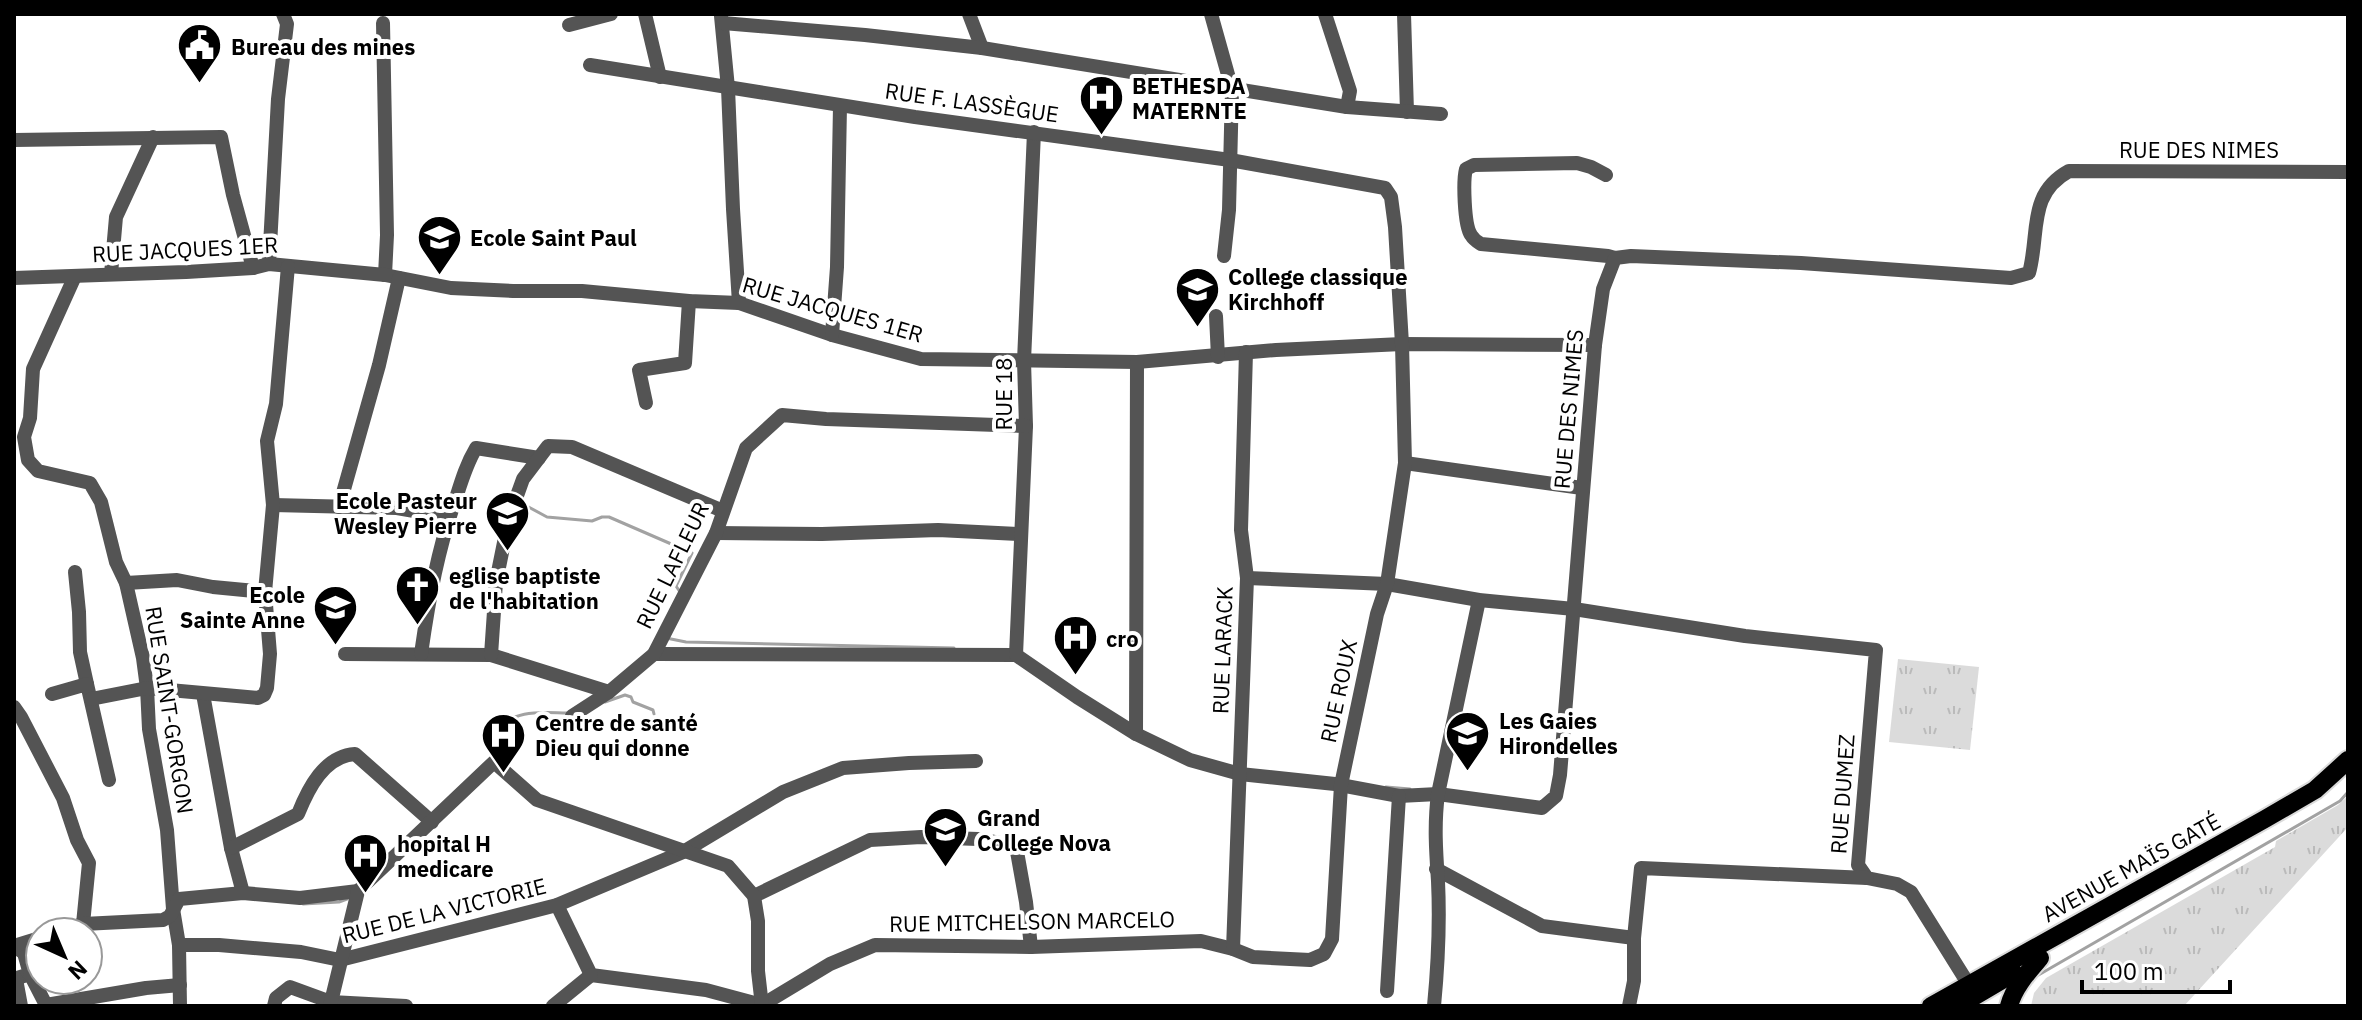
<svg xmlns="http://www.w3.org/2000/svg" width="2362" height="1020" font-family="'IBM Plex Sans',sans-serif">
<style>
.grass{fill:url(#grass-tufts)}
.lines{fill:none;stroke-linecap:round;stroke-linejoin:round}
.stream{stroke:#a2a2a2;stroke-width:3}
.major-casing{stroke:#dbdbdb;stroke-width:22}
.minor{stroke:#545454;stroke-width:14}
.major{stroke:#000;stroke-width:18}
.labels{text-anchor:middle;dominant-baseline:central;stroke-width:8;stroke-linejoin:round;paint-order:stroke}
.poi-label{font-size:22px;font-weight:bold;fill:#000;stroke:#fff;text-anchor:start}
.street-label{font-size:22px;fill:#000;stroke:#fff}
</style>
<defs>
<pattern id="grass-tufts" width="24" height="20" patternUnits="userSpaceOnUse" patternTransform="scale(2)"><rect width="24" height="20" fill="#dbdbdb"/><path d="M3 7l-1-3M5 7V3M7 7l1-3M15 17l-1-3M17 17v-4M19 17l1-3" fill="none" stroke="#bababa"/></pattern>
</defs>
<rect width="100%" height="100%" fill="#fff"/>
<g class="grass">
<polygon points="1898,659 1979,667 1970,750 1889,742"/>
<polygon points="2348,796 2348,827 2184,1006 2031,1006 2034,993 2046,978 2275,847 2276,841 2338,805"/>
</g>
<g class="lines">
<g class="stream">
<polyline points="518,507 523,504 547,517 592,521 602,517 609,517 692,553 676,586 680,592"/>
<polyline points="666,638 686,642 954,648"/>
<polyline points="605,702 625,695 631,697 633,702 653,710 654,714"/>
<path d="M492 756C495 748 496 738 500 731 511 708 546 713 567 713"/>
<polyline points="1386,787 1410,789"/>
<polyline points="303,904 339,902 347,899"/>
<polyline points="2035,977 2340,801 2348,792"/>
</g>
<defs>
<g id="major">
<polyline points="1931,1006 2265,819 2315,790 2348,760"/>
<polyline points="1958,1006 2014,973"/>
<path d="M2009 1006C2014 987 2028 972 2040 958"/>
</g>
</defs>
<use href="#major" class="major-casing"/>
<g class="minor">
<polyline points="645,14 660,77"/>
<polyline points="969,14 982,48"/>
<polyline points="1211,14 1232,89 1229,210 1224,256"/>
<polyline points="1325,14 1350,91 1347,107"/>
<polyline points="1404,14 1407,112"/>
<polyline points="721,16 728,88 733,209 739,303"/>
<polyline points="383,23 387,235 385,275"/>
<polyline points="723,23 865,35 982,48 1347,107 1441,114"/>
<polyline points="569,25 611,14"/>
<polyline points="14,140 221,137 233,195 253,268"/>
<path d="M1606 175 1591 167 1577 163 1474 165 1466 169C1463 180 1464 225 1471 235 1474 240 1476 241 1481 244L1608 256 1615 258"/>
<polyline points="269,264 278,99 287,24 283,14"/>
<polyline points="111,274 116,217 153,137"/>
<polyline points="75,276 33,369 30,418 24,437 28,460 38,471 90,483 101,502 116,562 126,583 143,658 147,688 149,729 167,830 173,909 179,945 180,1006"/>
<polyline points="14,278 186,272 253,268 269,264 385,275 451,288 513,291 582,291 689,301 739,303 832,335 921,359 1137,362 1276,350 1402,344 1595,345"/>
<polyline points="1216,316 1218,357"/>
<polyline points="832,335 837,267 840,106"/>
<polyline points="646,403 639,370 685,363 689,301"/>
<polyline points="1405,463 1582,488"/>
<polyline points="273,505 397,508 449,517"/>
<polyline points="339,507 379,365 399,278"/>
<polyline points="716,533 822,534 938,530 1020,534"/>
<polyline points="75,572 79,612 80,652 87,684"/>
<polyline points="1247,578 1387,584 1479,600 1574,609 1745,636 1876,650 1858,865 1867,878 1897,884 1911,892 1969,985"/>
<polyline points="126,583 177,580 213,587 265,592"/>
<polyline points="345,654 491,655 609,692"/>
<path d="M421 654C429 598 438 548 457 495 462 479 467 463 476 448L539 458"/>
<polyline points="654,654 1016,655"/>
<polyline points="491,655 496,582 509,518 523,479 548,446 572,447 723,511"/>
<path d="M1016 655 1077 697 1136 734 1190 760 1240 774 1335 784 1399 796 1438 794 1542 808 1556 796 1560 775 1595 345 1603 289 1615 258 1631 256 1801 263 2011 278 2029 273C2040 233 2027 194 2069 171L2348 172"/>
<polyline points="1016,655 1026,426 1024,361 1034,132"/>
<polyline points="52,694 87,684 109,780"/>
<polyline points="203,694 231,848 243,893"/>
<polyline points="91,699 147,688 258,698 264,695 267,688 270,654 265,592 273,505 267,441 276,404 288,266"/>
<polyline points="14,707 21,717 63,798 77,840 89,863 83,924"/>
<polyline points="572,716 609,692 654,654 716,533 746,448 782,415 826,419 1026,426"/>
<polyline points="1136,734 1137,362"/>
<path d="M231 848 298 814C308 789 324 756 355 754L432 822"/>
<polyline points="1436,869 1542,926 1634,938"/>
<polyline points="754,896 870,840 921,837 978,839 1016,846 1026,902 1031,947"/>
<polyline points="557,905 591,975 706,990 762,1005 830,964 875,945 1031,947 1201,941 1233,949 1253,957 1310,960 1324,954 1332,939 1341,785 1377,614 1387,584 1405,463 1402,344 1395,227 1391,197 1385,188 1230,160 915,117 590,65"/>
<polyline points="58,932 83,924 163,920 170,916 179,899 243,893 300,898 358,891"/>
<polyline points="179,945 219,945 301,952 340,960 557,905 683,852 783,792 843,768 909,763 976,761"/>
<polyline points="14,946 24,953 30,974 14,979"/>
<polyline points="14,946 40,938"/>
<polyline points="1233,949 1247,578 1241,530 1246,352"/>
<polyline points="30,974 46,1005 146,988 180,985"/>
<polyline points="16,979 21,1006"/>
<polyline points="1387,991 1399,796"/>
<polyline points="274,1006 276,998 290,987 331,1002 406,1006"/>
<polyline points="330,1006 358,891 494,762 537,800 728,866 754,896 758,921 758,971 762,1006"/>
<polyline points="553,1006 591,975"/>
<path d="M1434 1006C1438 965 1440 923 1438 881 1436 852 1434 824 1438 794L1479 600"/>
<polyline points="1629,1006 1634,981 1634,938 1641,868 1867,878"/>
</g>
<use href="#major" class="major"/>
</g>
<defs>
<symbol id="civic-pin" viewBox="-11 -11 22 30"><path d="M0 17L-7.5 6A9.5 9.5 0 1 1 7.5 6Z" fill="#000" stroke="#fff"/><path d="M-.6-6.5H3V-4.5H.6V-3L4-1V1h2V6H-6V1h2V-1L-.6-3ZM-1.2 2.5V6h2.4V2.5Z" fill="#fff"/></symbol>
<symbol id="hospital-pin" viewBox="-11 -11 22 30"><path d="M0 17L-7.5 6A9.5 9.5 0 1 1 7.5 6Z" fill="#000" stroke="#fff"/><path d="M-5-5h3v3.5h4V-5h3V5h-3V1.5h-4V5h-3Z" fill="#fff"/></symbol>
<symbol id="school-pin" viewBox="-11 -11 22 30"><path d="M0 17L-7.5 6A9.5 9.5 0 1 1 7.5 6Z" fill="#000" stroke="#fff"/><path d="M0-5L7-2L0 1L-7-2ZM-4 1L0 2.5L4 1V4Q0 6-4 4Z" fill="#fff"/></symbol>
<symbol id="church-pin" viewBox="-11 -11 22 30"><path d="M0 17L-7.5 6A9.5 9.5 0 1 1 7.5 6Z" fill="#000" stroke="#fff"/><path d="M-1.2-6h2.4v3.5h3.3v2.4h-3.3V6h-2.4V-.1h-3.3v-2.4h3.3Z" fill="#fff"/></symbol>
</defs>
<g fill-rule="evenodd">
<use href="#civic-pin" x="174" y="20" width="51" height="69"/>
<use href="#hospital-pin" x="1076" y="72" width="51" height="69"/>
<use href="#school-pin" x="414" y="212" width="51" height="69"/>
<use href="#school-pin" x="1172" y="264" width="51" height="69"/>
<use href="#school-pin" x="482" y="488" width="51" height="69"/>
<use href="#church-pin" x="392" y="562" width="51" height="69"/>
<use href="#school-pin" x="310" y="582" width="51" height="69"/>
<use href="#hospital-pin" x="1050" y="612" width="51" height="69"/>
<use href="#school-pin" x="1442" y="708" width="51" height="69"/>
<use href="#hospital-pin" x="478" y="710" width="51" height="69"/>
<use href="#school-pin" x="920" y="804" width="51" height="69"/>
<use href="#hospital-pin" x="340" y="830" width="51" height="69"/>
</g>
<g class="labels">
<g class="poi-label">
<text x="231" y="46">Bureau des mines</text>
<text x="1132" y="85">BETHESDA<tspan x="1132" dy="25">MATERNTE</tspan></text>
<text x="470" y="237">Ecole Saint Paul</text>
<text x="1228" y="276">College classique<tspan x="1228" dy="25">Kirchhoff</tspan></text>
<text x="477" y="500" text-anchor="end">Ecole Pasteur<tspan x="477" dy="25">Wesley Pierre</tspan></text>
<text x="449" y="575">eglise baptiste<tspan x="449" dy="25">de l'habitation</tspan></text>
<text x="305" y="594" text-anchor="end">Ecole<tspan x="305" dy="25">Sainte Anne</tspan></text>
<text x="1106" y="638">cro</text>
<text x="1499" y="720">Les Gaies<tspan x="1499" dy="25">Hirondelles</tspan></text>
<text x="535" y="722">Centre de santé<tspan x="535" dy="25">Dieu qui donne</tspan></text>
<text x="977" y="817">Grand<tspan x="977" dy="25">College Nova</tspan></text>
<text x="397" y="843">hopital H<tspan x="397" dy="25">medicare</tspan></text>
</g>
<g class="street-label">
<text transform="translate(972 102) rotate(8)">RUE F. LASSÈGUE</text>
<text x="2199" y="149">RUE DES NIMES</text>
<text transform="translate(185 249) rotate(-3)">RUE JACQUES 1ER</text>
<text transform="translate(833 309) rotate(16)">RUE JACQUES 1ER</text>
<text transform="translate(1003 394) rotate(-90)">RUE 18</text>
<text transform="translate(1568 409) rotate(-85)">RUE DES NIMES</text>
<text transform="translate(672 565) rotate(-64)">RUE LAFLEUR</text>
<text transform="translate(1222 650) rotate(-88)">RUE LARACK</text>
<text transform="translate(1338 691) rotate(-78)">RUE ROUX</text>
<text transform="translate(170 710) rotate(81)">RUE SAINT-GORGON</text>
<text transform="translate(1842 794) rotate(-86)">RUE DUMEZ</text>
<text transform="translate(2131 867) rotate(-29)">AVENUE MAÏS GATÉ</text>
<text transform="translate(444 910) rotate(-14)">RUE DE LA VICTORIE</text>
<text transform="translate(1032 921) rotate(-1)">RUE MITCHELSON MARCELO</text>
</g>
</g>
<rect width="2362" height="1020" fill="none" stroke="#000000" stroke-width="32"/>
<g transform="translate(64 956) rotate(136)"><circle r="38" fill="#ffffff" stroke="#999999" stroke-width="2"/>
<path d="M0-6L14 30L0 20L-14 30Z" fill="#000000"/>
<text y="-12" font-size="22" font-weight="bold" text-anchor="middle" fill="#000000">N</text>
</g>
<path d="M2082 980v12h148v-12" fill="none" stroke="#000000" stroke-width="4"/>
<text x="2094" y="980" font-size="24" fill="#000000" stroke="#ffffff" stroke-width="6" paint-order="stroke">100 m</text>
</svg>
